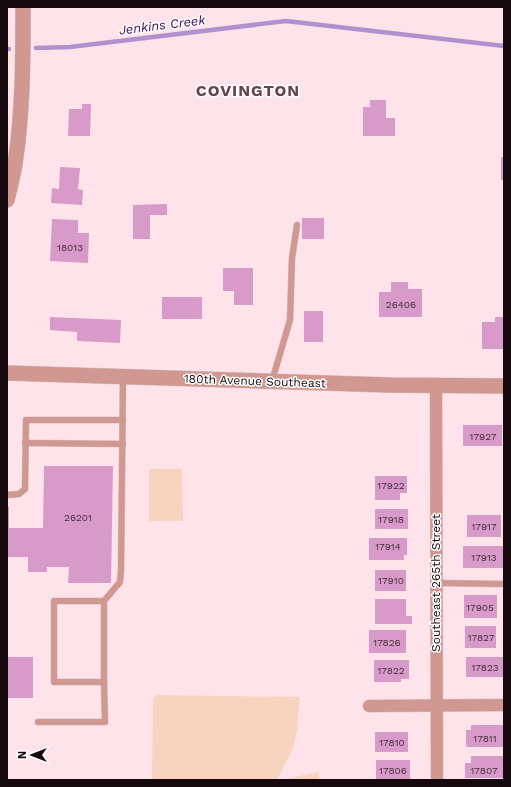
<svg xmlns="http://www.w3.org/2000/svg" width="511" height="787" font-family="'Work Sans',sans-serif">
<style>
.green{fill:#f8d4be}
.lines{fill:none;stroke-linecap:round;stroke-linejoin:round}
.stream{stroke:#b290cd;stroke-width:4.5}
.building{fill:#d89ac8}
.service-casing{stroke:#d9c1c7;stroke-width:7}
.minor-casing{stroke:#d9c1c7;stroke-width:13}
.tertiary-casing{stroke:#d9c1c7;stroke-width:16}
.service{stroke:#d09890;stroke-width:6}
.minor{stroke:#d09890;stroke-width:12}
.tertiary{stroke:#d09890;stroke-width:15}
.labels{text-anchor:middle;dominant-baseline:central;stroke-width:3;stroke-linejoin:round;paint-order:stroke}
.number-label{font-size:10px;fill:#462d3c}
.street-label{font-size:12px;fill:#16090d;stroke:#fff}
.water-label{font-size:13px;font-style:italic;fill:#3b0b55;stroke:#fff}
.district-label{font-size:16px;font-weight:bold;letter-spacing:1px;fill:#68454e;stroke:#fff}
</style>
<rect width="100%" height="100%" fill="#fee4ea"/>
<g class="green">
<polygon points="149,469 182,469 183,521 149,521"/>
<polygon points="157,695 300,697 297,731 293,748 277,780 152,780 153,699"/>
<polygon points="319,772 319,780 279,780"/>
</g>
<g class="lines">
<g class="stream">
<polyline points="36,48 70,47 286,21 504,46"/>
<polyline points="7,49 9,49"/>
</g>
</g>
<g class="building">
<polygon points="370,100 386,100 386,118 395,118 395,136 363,136 363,107 370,107"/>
<polygon points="82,104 91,104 90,136 68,136 69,109 82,109"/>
<rect x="501" y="157" width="3" height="23"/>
<polygon points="60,167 80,168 78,189 83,190 82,205 51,203 52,188 59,189"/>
<polygon points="167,204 167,215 150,215 150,239 133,239 133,205"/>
<rect x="302" y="218" width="22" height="21"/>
<polygon points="52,219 78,220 78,233 89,233 88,263 50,261"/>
<polygon points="223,268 253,268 253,305 234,305 234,291 223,291"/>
<polygon points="391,282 408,282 408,289 422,289 422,317 379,317 379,292 391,292"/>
<rect x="162" y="297" width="40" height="22"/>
<rect x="304" y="311" width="19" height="31"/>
<polygon points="50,317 121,320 120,343 77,341 77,332 50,330"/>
<polygon points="495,317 504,317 504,349 482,349 482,322 495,322"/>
<rect x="463" y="425" width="39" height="21"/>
<polygon points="44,466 113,466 111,583 68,583 69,567 47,567 47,572 28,572 28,557 7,557 7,507 9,507 9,528 43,528"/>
<polygon points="375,476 407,476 407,493 400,493 400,500 375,500"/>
<rect x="375" y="509" width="33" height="20"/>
<rect x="467" y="515" width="34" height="22"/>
<polygon points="369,538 407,538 407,555 404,555 404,560 369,560"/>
<rect x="463" y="546" width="41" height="22"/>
<rect x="375" y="570" width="31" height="21"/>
<rect x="464" y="595" width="33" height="23"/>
<polygon points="375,599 406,599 406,616 412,616 412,624 375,624"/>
<rect x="465" y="626" width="31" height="22"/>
<rect x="369" y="630" width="37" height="23"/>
<rect x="7" y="657" width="26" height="41"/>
<rect x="466" y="657" width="38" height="20"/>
<polygon points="374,660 409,660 409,679 401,679 401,682 374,682"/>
<polygon points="471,725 504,725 504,747 466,747 466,730 471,730"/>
<rect x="375" y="732" width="33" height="20"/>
<polygon points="471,756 504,756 504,778 465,778 465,763 471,763"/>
<rect x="376" y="760" width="34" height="20"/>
</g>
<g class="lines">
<defs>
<g id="service">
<polyline points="272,381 290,320 292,258 297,225"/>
<polyline points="25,443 123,444"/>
<polyline points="7,495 19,494 25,489 26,420 123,420"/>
<polyline points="436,583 504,584"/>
<rect x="54" y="601" width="50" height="81"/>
<polyline points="104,601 120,582 121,571 123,377"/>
<polyline points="38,722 105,722 104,682"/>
</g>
<g id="minor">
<polyline points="436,386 437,780"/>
<polyline points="369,706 504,705"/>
</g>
<g id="tertiary">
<path d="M7 200C10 188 13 176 15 164 23 112 23 59 23 7"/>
<polyline points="7,373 389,385 504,386"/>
</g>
</defs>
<use href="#service" class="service-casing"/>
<use href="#minor" class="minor-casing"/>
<use href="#tertiary" class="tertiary-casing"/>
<use href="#service" class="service"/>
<use href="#minor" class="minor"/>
<use href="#tertiary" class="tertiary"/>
</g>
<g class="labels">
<g class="number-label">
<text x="70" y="247">18013</text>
<text x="401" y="304">26406</text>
<text x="483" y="436">17927</text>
<text x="391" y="485">17922</text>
<text x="78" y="517">26201</text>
<text x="391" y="519">17918</text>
<text x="484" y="526">17917</text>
<text x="388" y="546">17914</text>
<text x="484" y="557">17913</text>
<text x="391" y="580">17910</text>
<text x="480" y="607">17905</text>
<text x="481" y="637">17827</text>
<text x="387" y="642">17826</text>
<text x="485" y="667">17823</text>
<text x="391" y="670">17822</text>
<text x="485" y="738">17811</text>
<text x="392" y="742">17810</text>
<text x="393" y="770">17806</text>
<text x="484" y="770">17807</text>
</g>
<g class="street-label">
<text transform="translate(255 381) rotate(2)">180th Avenue Southeast</text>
<text transform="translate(436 583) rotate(-90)">Southeast 265th Street</text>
</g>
<g class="water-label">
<text transform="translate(162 25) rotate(-7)">Jenkins Creek</text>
</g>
<g class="district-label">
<text x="248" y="90">COVINGTON</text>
</g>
</g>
<rect width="511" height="787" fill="none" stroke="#16090d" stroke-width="16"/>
<g transform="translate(32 755) rotate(270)" stroke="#ffffff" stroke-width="3" paint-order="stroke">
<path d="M0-3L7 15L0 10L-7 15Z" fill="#16090d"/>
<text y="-6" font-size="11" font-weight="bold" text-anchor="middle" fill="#16090d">N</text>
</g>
</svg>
